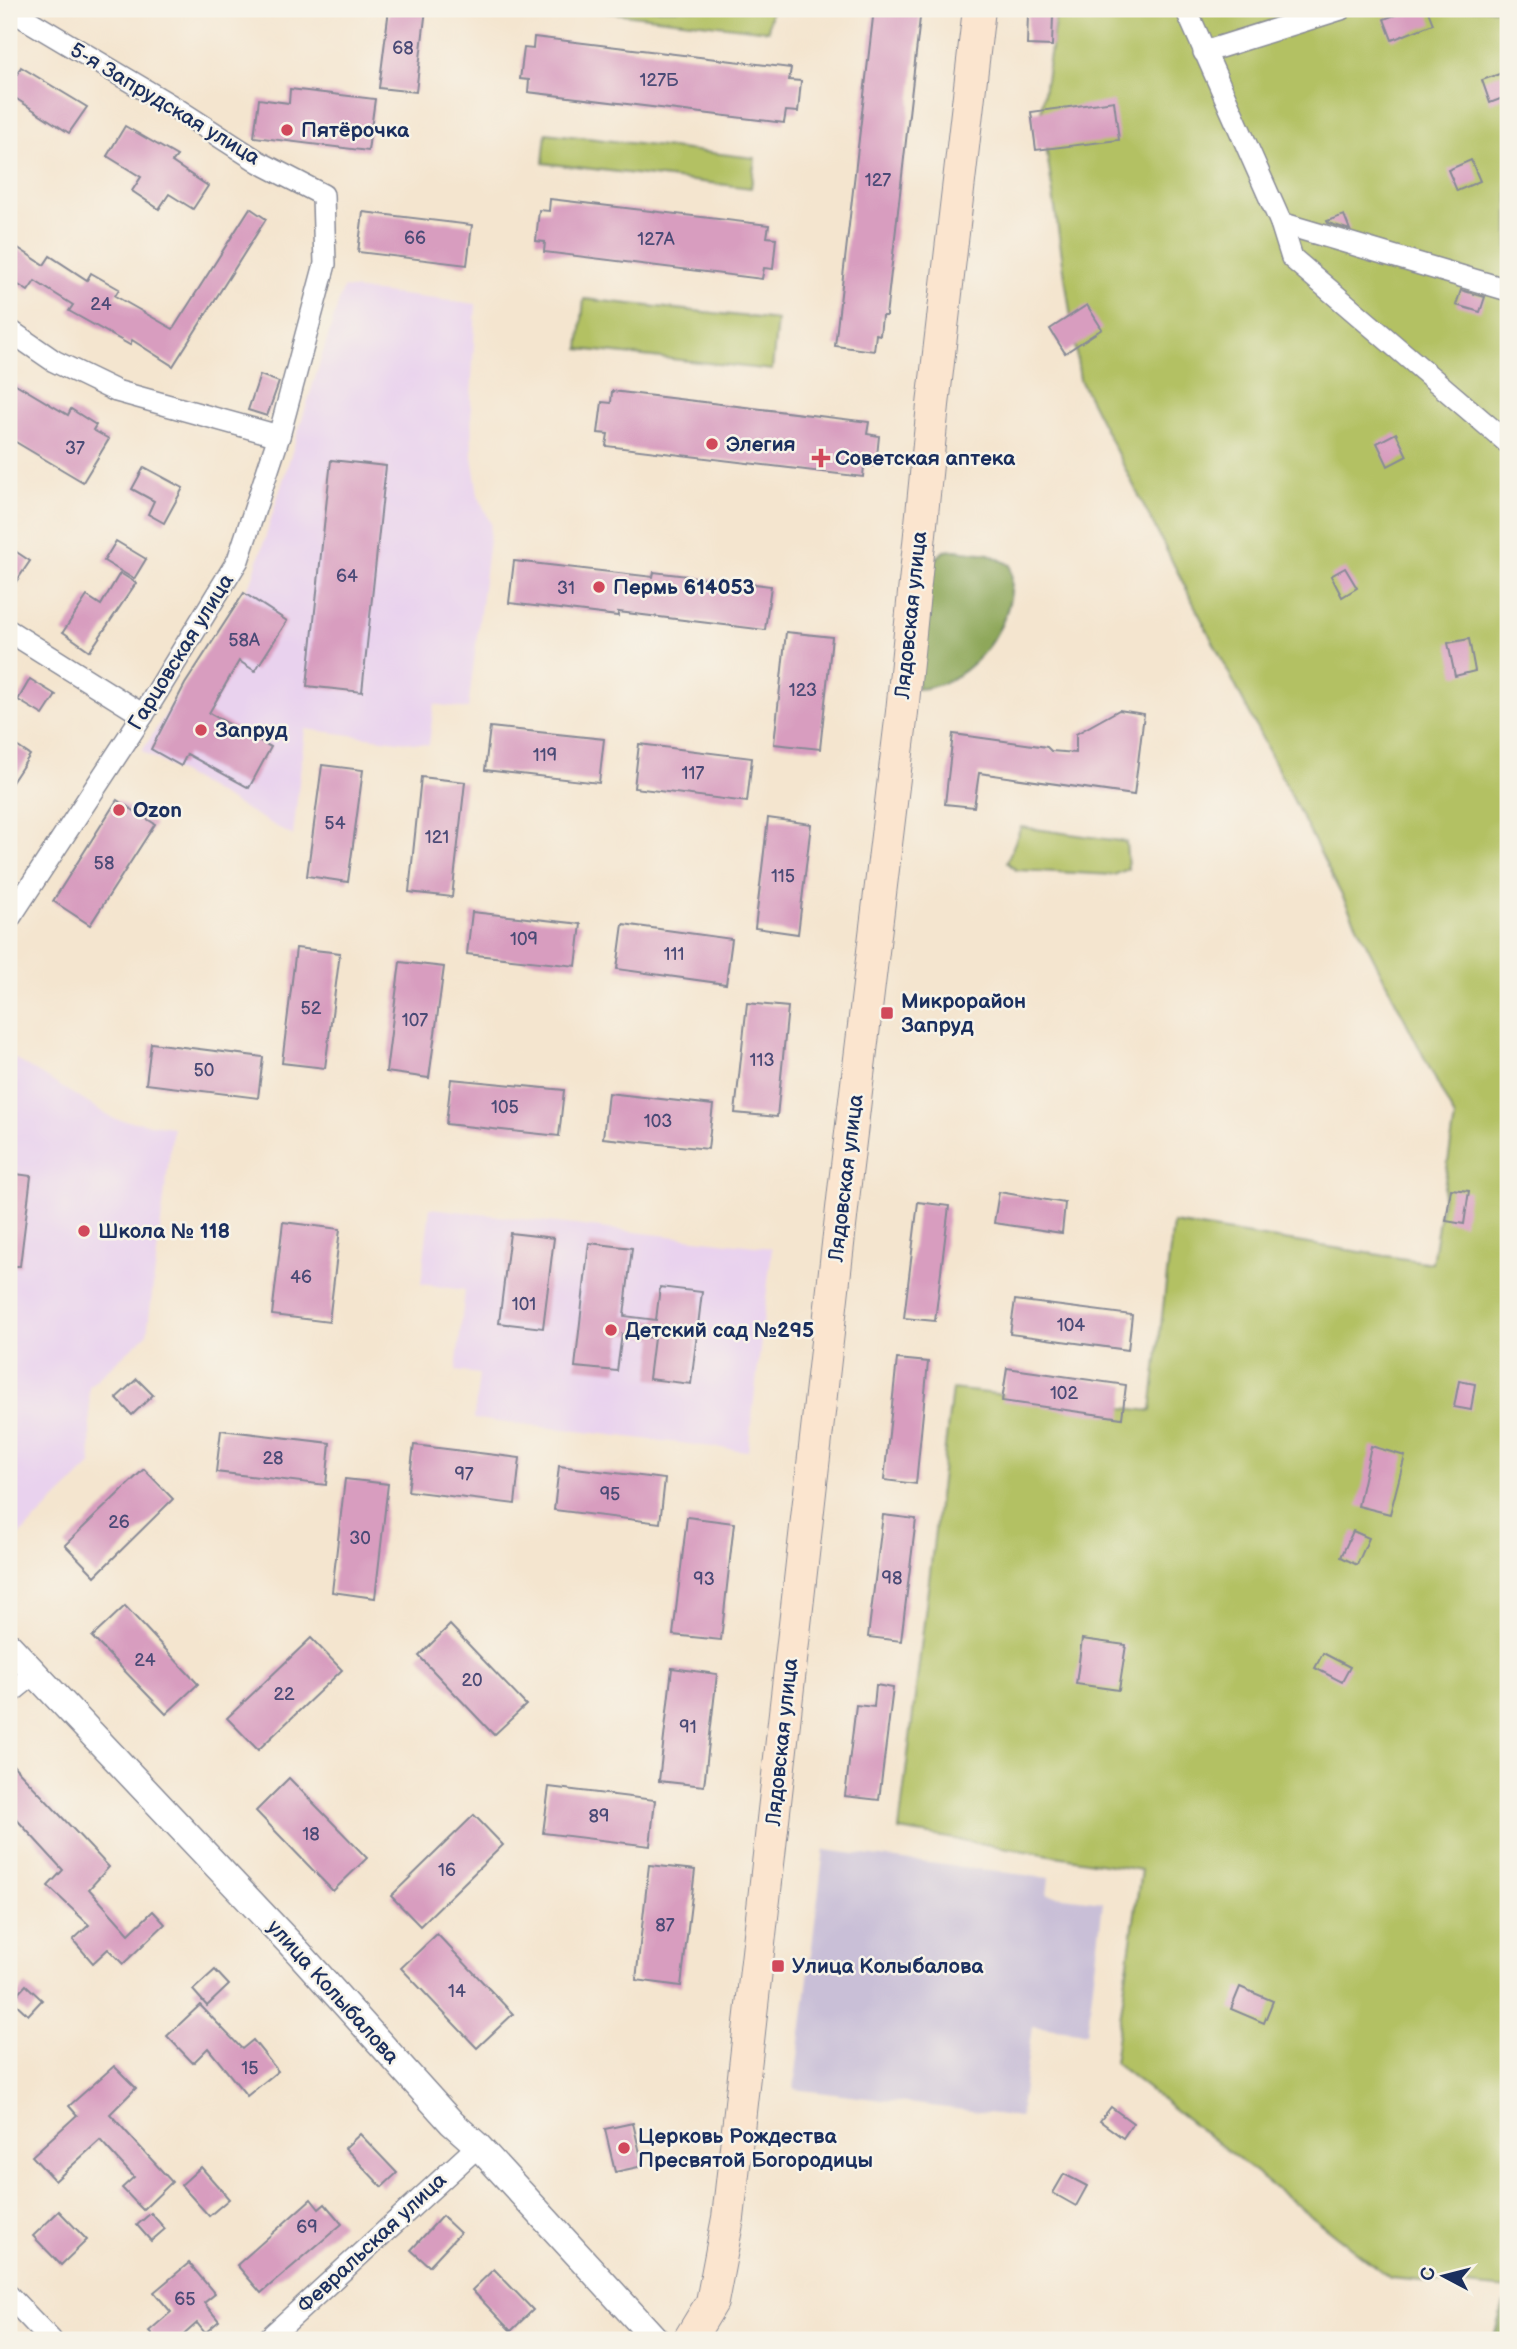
<svg xmlns="http://www.w3.org/2000/svg" width="1517" height="2349" font-family="'Balsamiq Sans',sans-serif">
<style>
.built{fill:#e9d2ee}
.industrial{fill:#c9bfd7}
.green{fill:#b3c164;stroke:#677861;stroke-width:2}
.forest{fill:#8ea75a;stroke:#546b5c;stroke-width:2}
.building{fill:#d89dbf}
.lines{fill:none;stroke-linecap:round;stroke-linejoin:round}
.minor-casing{stroke:#888a96;stroke-width:24}
.tertiary-casing{stroke:#888a96;stroke-width:29}
.secondary-casing{stroke:#888a96;stroke-width:34}
.minor{stroke:#fff;stroke-width:21}
.tertiary{stroke:#fff;stroke-width:26}
.secondary{stroke:#fbe5cf;stroke-width:32}
.poi-dot{fill:#d1495b;stroke:#f7f3e8;stroke-width:2.5}
.labels{text-anchor:middle;dominant-baseline:central;stroke-width:5;stroke-linejoin:round;paint-order:stroke}
.number-label{font-size:18px;fill:#4a4a76}
.street-label{font-size:21px;fill:#1b2f5e;stroke:#f7f3e8}
.poi-label{font-size:21px;font-weight:bold;fill:#1b2f5e;stroke:#f7f3e8;text-anchor:start}
</style>
<rect width="100%" height="100%" fill="#f7f3e8"/>
<filter id="ink" filterUnits="userSpaceOnUse"><feTurbulence type="fractalNoise" baseFrequency=".0143" numOctaves="2"/><feDisplacementMap in="SourceGraphic" scale="14" xChannelSelector="R" yChannelSelector="G"/><feConvolveMatrix kernelMatrix="1 2 1 2 8 2 1 2 1" color-interpolation-filters="sRGB"/></filter>
<filter id="wash" filterUnits="userSpaceOnUse"><feTurbulence type="fractalNoise" baseFrequency=".00686" numOctaves="4" result="noise"/><feDisplacementMap in="SourceGraphic" scale="28" xChannelSelector="R" yChannelSelector="G"/><feGaussianBlur stdDeviation="1.57" result="paint"/><feColorMatrix in="noise" values="0 0 0 0 0 0 0 0 0 0 0 0 0 0 0 0 0 1.4 0 .05"/><feComposite in="paint" operator="in"/></filter>
<g filter="url(#wash)">
<rect width="100%" height="100%" fill="#f4e5cf"/>
<g class="built">
<polygon points="343,288 476,304 471,399 472,456 478,495 491,524 468,709 434,704 429,745 305,729 293,836 142,751 252,580"/>
<polygon points="9,1055 114,1119 173,1127 147,1334 89,1386 91,1465 9,1546"/>
<polygon points="430,1208 772,1248 748,1451 474,1419 479,1374 456,1371 465,1290 421,1284"/>
</g>
<polygon class="industrial" points="824,1850 1049,1878 1047,1895 1103,1902 1087,2033 1032,2026 1020,2117 794,2089"/>
<g class="green">
<polygon points="579,9 771,9 768,31"/>
<polygon points="1057,9 1508,9 1508,2289 1390,2278 1114,2062 1141,1870 899,1830 952,1389 1151,1411 1173,1223 1432,1263 1455,1118 1080,380 1041,112"/>
<polygon points="546,133 755,158 751,188 543,163"/>
<polygon points="584,299 777,320 772,370 579,349"/>
<polygon points="1021,827 1126,842 1128,869 1114,875 1016,870 1007,862"/>
</g>
<g class="forest">
<path d="M955 550 989 554 1010 565C1022 617 972 687 917 689L928 566 944 551Z"/>
<polygon points="1508,2302 1508,2340 1493,2340 1504,2303"/>
</g>
<g id="blocks">
<g class="building">
<polygon points="389,9 426,9 416,92 379,88"/>
<polygon points="874,9 921,9 886,316 882,316 880,335 876,334 874,351 835,346"/>
<polygon points="1411,9 1427,9 1433,24 1392,40 1384,19"/>
<polygon points="1028,14 1053,15 1052,46 1027,45"/>
<polygon points="534,37 791,68 789,80 801,81 798,112 786,111 784,123 528,92 529,80 520,79 524,48 533,49"/>
<polygon points="21,67 87,107 69,133 9,94 9,88"/>
<polygon points="1508,71 1508,96 1490,103 1482,80"/>
<polygon points="290,89 375,99 368,151 254,137 259,99 289,103"/>
<polygon points="1114,101 1119,140 1036,150 1031,112"/>
<polygon points="125,126 177,156 172,162 208,186 193,209 169,194 159,209 132,191 141,177 107,156"/>
<polygon points="1471,160 1480,181 1457,191 1448,170"/>
<polygon points="550,199 769,225 767,237 776,238 773,269 764,268 762,279 544,252 545,242 536,241 539,210 549,211"/>
<polygon points="250,208 266,219 173,366 132,340 130,345 69,311 73,305 35,281 28,291 9,279 9,242 44,265 50,256 87,280 91,273 119,289 115,296 173,329"/>
<polygon points="363,212 472,225 467,265 358,252"/>
<polygon points="1344,215 1350,230 1328,223 1327,221"/>
<polygon points="1461,290 1485,297 1480,312 1456,305"/>
<polygon points="1087,305 1102,329 1065,353 1050,329"/>
<polygon points="260,375 279,382 267,416 248,410"/>
<polygon points="9,380 68,415 71,409 96,425 93,430 109,439 83,482 9,438"/>
<polygon points="612,391 869,422 867,434 879,436 876,466 864,465 863,477 606,446 608,434 598,433 602,402 611,403"/>
<polygon points="1396,433 1407,456 1388,466 1377,443"/>
<polygon points="331,460 386,466 362,692 307,686"/>
<polygon points="144,467 183,488 164,523 148,514 154,501 132,489"/>
<polygon points="116,541 146,559 134,579 104,561"/>
<polygon points="9,547 30,561 9,592"/>
<polygon points="514,561 653,577 654,572 771,586 765,630 618,612 618,616 509,603"/>
<polygon points="1345,568 1357,588 1342,597 1331,576"/>
<polygon points="120,573 136,583 90,651 63,632 87,596 101,605"/>
<polygon points="244,593 287,621 255,671 239,661 209,713 271,747 249,788 187,754 181,766 151,749 185,684"/>
<polygon points="786,632 832,637 820,749 774,744"/>
<polygon points="1469,639 1475,671 1455,676 1448,643"/>
<polygon points="30,679 56,695 43,715 18,700"/>
<polygon points="1119,710 1144,714 1134,795 979,773 974,807 945,804 953,734 1047,747 1051,751 1076,753 1076,734"/>
<polygon points="490,727 604,739 599,783 485,770"/>
<polygon points="9,741 30,755 9,787"/>
<polygon points="639,744 752,758 747,802 634,788"/>
<polygon points="322,765 363,770 348,882 307,876"/>
<polygon points="421,777 465,782 452,897 409,892"/>
<polygon points="117,800 155,824 90,925 53,901"/>
<polygon points="768,818 811,824 798,934 755,928"/>
<polygon points="472,912 581,924 576,966 467,954"/>
<polygon points="623,924 732,939 726,984 617,969"/>
<polygon points="296,948 340,953 325,1068 282,1063"/>
<polygon points="400,962 444,967 429,1078 386,1072"/>
<polygon points="747,1003 788,1007 777,1117 735,1113"/>
<polygon points="151,1043 263,1057 258,1098 146,1084"/>
<polygon points="451,1079 564,1090 559,1136 446,1124"/>
<polygon points="608,1093 713,1105 708,1149 603,1138"/>
<polygon points="9,1173 31,1176 20,1266 9,1266"/>
<polygon points="1451,1189 1469,1191 1464,1224 1446,1221"/>
<polygon points="999,1192 1065,1203 1062,1233 994,1223"/>
<polygon points="918,1202 949,1206 935,1321 904,1318"/>
<polygon points="283,1222 340,1229 329,1322 272,1315"/>
<polygon points="510,1233 554,1238 543,1328 499,1323"/>
<polygon points="589,1243 632,1248 624,1316 656,1320 660,1287 702,1292 691,1384 649,1379 654,1338 622,1334 617,1371 575,1367"/>
<polygon points="1015,1300 1132,1315 1128,1350 1010,1334"/>
<polygon points="897,1359 928,1362 916,1484 884,1480"/>
<polygon points="1007,1368 1126,1385 1122,1418 1002,1401"/>
<polygon points="137,1379 153,1395 132,1415 116,1398"/>
<polygon points="1459,1381 1475,1384 1471,1410 1454,1407"/>
<polygon points="221,1430 330,1443 326,1485 216,1472"/>
<polygon points="414,1445 520,1458 515,1504 408,1491"/>
<polygon points="1371,1446 1405,1456 1390,1514 1358,1506"/>
<polygon points="559,1466 665,1479 660,1523 554,1510"/>
<polygon points="144,1469 173,1499 95,1576 65,1545"/>
<polygon points="345,1479 388,1484 375,1598 332,1592"/>
<polygon points="883,1515 916,1519 901,1641 868,1637"/>
<polygon points="687,1517 734,1523 721,1640 673,1635"/>
<polygon points="1353,1531 1369,1538 1357,1565 1341,1557"/>
<polygon points="125,1606 198,1684 166,1714 92,1637"/>
<polygon points="450,1625 526,1705 494,1735 419,1656"/>
<polygon points="311,1638 342,1670 258,1750 227,1718"/>
<polygon points="1082,1639 1126,1645 1119,1690 1076,1684"/>
<polygon points="1323,1653 1350,1667 1342,1682 1315,1668"/>
<polygon points="672,1668 717,1674 704,1786 659,1781"/>
<polygon points="876,1685 893,1688 879,1800 845,1796 856,1705 874,1707"/>
<polygon points="9,1761 109,1867 89,1889 129,1934 153,1911 165,1924 123,1964 108,1949 93,1963 73,1940 89,1925 48,1886 63,1870 9,1811"/>
<polygon points="289,1778 367,1858 333,1891 256,1811"/>
<polygon points="549,1787 655,1800 650,1846 543,1833"/>
<polygon points="474,1815 503,1845 420,1926 391,1896"/>
<polygon points="649,1865 695,1870 681,1986 636,1980"/>
<polygon points="437,1934 513,2014 477,2048 401,1968"/>
<polygon points="215,1970 229,1985 207,2006 193,1990"/>
<polygon points="26,1985 42,2000 28,2015 12,2000"/>
<polygon points="1240,1987 1273,2001 1264,2023 1231,2009"/>
<polygon points="200,2005 242,2049 253,2040 278,2071 247,2096 208,2048 193,2063 167,2036"/>
<polygon points="114,2066 136,2088 110,2114 172,2182 143,2210 122,2188 134,2177 100,2140 55,2181 32,2156 77,2115 69,2106"/>
<polygon points="1111,2107 1133,2123 1123,2138 1100,2121"/>
<polygon points="633,2123 643,2166 615,2172 605,2129"/>
<polygon points="360,2134 397,2173 382,2187 345,2148"/>
<polygon points="201,2167 229,2199 209,2216 181,2185"/>
<polygon points="1064,2174 1087,2186 1076,2206 1053,2193"/>
<polygon points="311,2199 319,2209 325,2204 342,2224 261,2293 237,2265"/>
<polygon points="59,2211 87,2240 61,2265 33,2236"/>
<polygon points="151,2213 165,2229 151,2241 137,2225"/>
<polygon points="442,2216 460,2233 429,2266 411,2250"/>
<polygon points="189,2263 215,2294 204,2303 219,2321 205,2333 197,2323 178,2340 157,2340 149,2331 171,2312 154,2292"/>
<polygon points="494,2269 533,2310 511,2331 472,2290"/>
</g>
</g>
</g>
<g filter="url(#ink)">
<use href="#blocks" fill-opacity="0" stroke="#888a96" stroke-width="2"/>
<g class="lines">
<defs>
<g id="minor">
<polyline points="9,9 177,109 259,162 323,195 325,264 279,436 238,560 143,715 9,919"/>
<polyline points="1186,9 1281,223 1292,258 1508,443"/>
<polyline points="1204,52 1341,9"/>
<polyline points="1281,223 1508,290"/>
<polyline points="9,330 54,361 116,391 279,436"/>
<polyline points="9,631 143,715"/>
<polyline points="9,1694 35,1673"/>
<polyline points="9,2296 51,2340"/>
<polyline points="267,2340 478,2146"/>
</g>
<polyline id="tertiary" points="9,1646 299,1953 452,2123 478,2146 656,2340"/>
<polyline id="secondary" points="689,2340 712,2302 728,2218 844,1191 902,712 933,405 979,9"/>
</defs>
<use href="#minor" class="minor-casing"/>
<use href="#tertiary" class="tertiary-casing"/>
<use href="#secondary" class="secondary-casing"/>
<use href="#minor" class="minor"/>
<use href="#tertiary" class="tertiary"/>
<use href="#secondary" class="secondary"/>
</g>
</g>
<g class="poi-dot">
<circle cx="287" cy="130" r="7"/>
<circle cx="712" cy="444" r="7"/>
<path d="M817.5 447.5h7v7h7v7h-7v7h-7v-7h-7v-7h7z"/>
<circle cx="599" cy="587" r="7"/>
<circle cx="201" cy="730" r="7"/>
<circle cx="119" cy="810" r="7"/>
<rect x="880" y="1006" width="14" height="14" rx="3.5"/>
<circle cx="84" cy="1231" r="7"/>
<circle cx="611" cy="1330" r="7"/>
<rect x="771" y="1959" width="14" height="14" rx="3.5"/>
<circle cx="624" cy="2148" r="7"/>
</g>
<g class="labels">
<g class="number-label">
<text x="403" y="48">68</text>
<text x="659" y="80">127Б</text>
<text x="878" y="180">127</text>
<text x="415" y="238">66</text>
<text x="656" y="239">127А</text>
<text x="101" y="304">24</text>
<text x="75" y="448">37</text>
<text x="347" y="576">64</text>
<text x="566" y="588">31</text>
<text x="244" y="640">58А</text>
<text x="803" y="690">123</text>
<text x="545" y="755">119</text>
<text x="693" y="773">117</text>
<text x="335" y="823">54</text>
<text x="437" y="837">121</text>
<text x="104" y="863">58</text>
<text x="783" y="876">115</text>
<text x="524" y="939">109</text>
<text x="674" y="954">111</text>
<text x="311" y="1008">52</text>
<text x="415" y="1020">107</text>
<text x="762" y="1060">113</text>
<text x="204" y="1070">50</text>
<text x="505" y="1107">105</text>
<text x="658" y="1121">103</text>
<text x="301" y="1277">46</text>
<text x="524" y="1304">101</text>
<text x="1071" y="1325">104</text>
<text x="1064" y="1393">102</text>
<text x="273" y="1458">28</text>
<text x="464" y="1474">97</text>
<text x="610" y="1494">95</text>
<text x="119" y="1522">26</text>
<text x="360" y="1538">30</text>
<text x="892" y="1578">98</text>
<text x="704" y="1579">93</text>
<text x="145" y="1660">24</text>
<text x="472" y="1680">20</text>
<text x="284" y="1694">22</text>
<text x="688" y="1727">91</text>
<text x="599" y="1816">89</text>
<text x="311" y="1834">18</text>
<text x="447" y="1870">16</text>
<text x="665" y="1925">87</text>
<text x="457" y="1991">14</text>
<text x="250" y="2068">15</text>
<text x="307" y="2227">69</text>
<text x="185" y="2299">65</text>
</g>
<g class="street-label">
<text transform="translate(165 104) rotate(31)">5-я Запрудская улица</text>
<text transform="translate(911 615) rotate(-84)">Лядовская улица</text>
<text transform="translate(181 652) rotate(-58)">Гарцовская улица</text>
<text transform="translate(846 1178) rotate(-83)">Лядовская улица</text>
<text transform="translate(782 1742) rotate(-84)">Лядовская улица</text>
<text transform="translate(333 1992) rotate(48)">улица Колыбалова</text>
<text transform="translate(372 2243) rotate(-43)">Февральская улица</text>
</g>
<g class="poi-label">
<text x="301" y="130">Пятёрочка</text>
<text x="726" y="444">Элегия</text>
<text x="835" y="458">Советская аптека</text>
<text x="613" y="587">Пермь 614053</text>
<text x="215" y="730">Запруд</text>
<text x="133" y="810">Ozon</text>
<text x="901" y="1001">Микрорайон<tspan x="901" dy="24">Запруд</tspan></text>
<text x="98" y="1231">Школа № 118</text>
<text x="625" y="1330">Детский сад №295</text>
<text x="792" y="1966">Улица Колыбалова</text>
<text x="638" y="2136">Церковь Рождества<tspan x="638" dy="24">Пресвятой Богородицы</tspan></text>
</g>
</g>
<rect width="1517" height="2349" fill="none" stroke="#f7f3e8" stroke-width="35"/>
<g transform="translate(1444 2276) rotate(277)" stroke="#f7f3e8" stroke-width="5" paint-order="stroke">
<path d="M0-5L12 26L0 18L-12 26Z" fill="#1b2f5e"/>
<text y="-10" font-size="19" font-weight="bold" text-anchor="middle" fill="#1b2f5e">С</text>
</g>
</svg>
